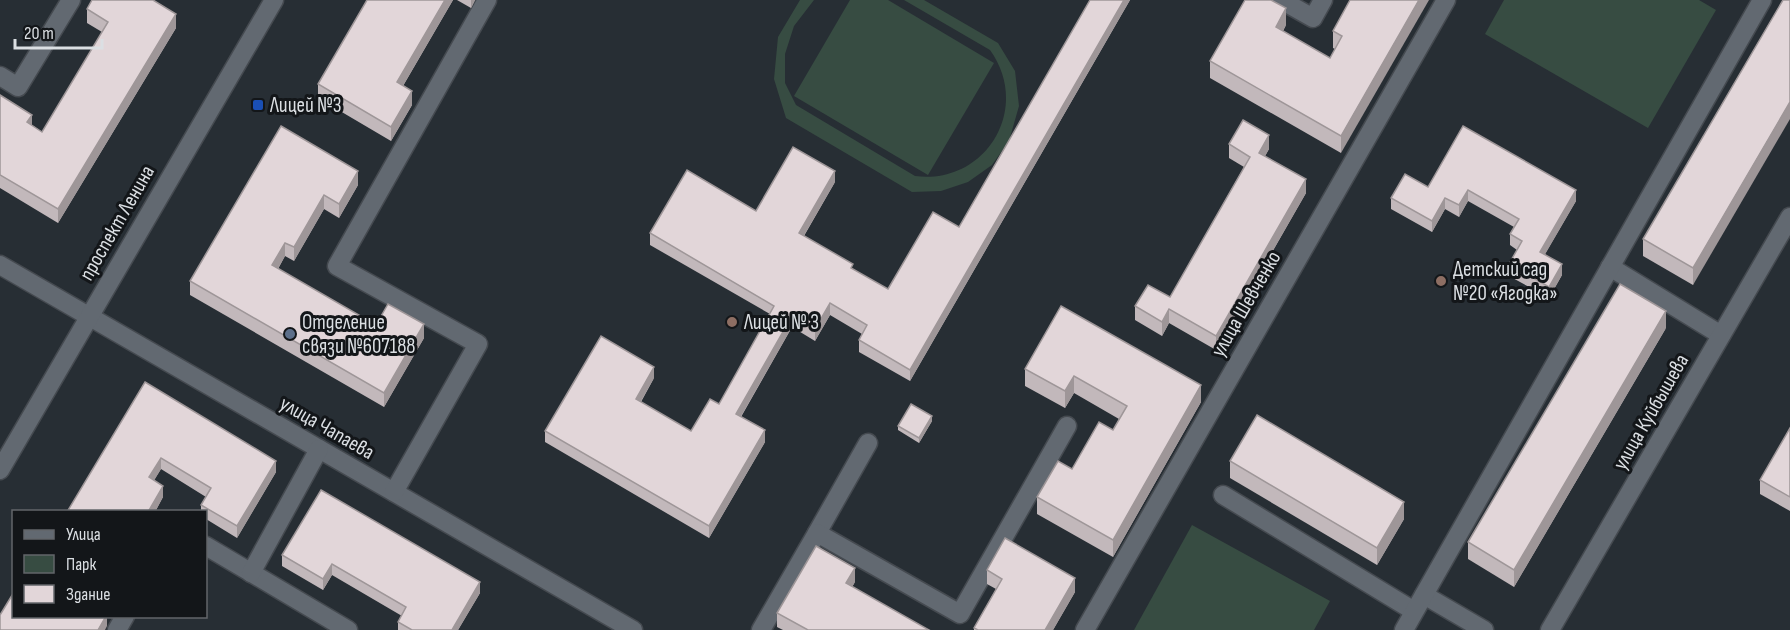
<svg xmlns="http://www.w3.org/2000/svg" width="1790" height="630" font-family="'Sofia Sans Condensed',sans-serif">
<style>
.green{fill:#374c42}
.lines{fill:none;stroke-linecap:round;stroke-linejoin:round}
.minor-casing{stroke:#454a50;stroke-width:21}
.minor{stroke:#626971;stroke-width:18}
.wall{fill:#c2b8bb}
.shaded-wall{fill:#9e9698}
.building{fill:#e2d6d9;stroke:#9e9698;stroke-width:1.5}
.transit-dot{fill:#1a4fb4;stroke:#131619;stroke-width:2}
.education-dot{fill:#8d6e63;stroke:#131619;stroke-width:2}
.service-dot{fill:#5c6f8a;stroke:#131619;stroke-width:2}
.labels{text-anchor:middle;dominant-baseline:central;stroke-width:6;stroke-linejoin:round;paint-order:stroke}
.poi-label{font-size:21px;fill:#dbdfe3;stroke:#131619;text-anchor:start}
.street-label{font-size:21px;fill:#dbdfe3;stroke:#131619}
</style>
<rect width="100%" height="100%" fill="#272e34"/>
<g class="green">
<path d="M800 0H814L794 26 785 54V83L796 105 915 176C986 185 1032 108 990 50L904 0H924L998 43 1015 71 1019 106 1009 141 992 165 968 182 941 191 912 192 786 118 774 79 778 37Z"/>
<polygon points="850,0 888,0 994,63 928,175 794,96"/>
<polygon points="1504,0 1699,0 1716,10 1648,128 1485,34"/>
<polygon points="1192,525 1330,601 1314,630 1134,630"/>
</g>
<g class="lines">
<defs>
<g id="minor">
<polyline points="1281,0 1313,18 1323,0"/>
<polyline points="0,76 18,87 71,0"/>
<polyline points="0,265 633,630"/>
<polyline points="1610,267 1721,335"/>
<polyline points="0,470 274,0"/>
<polyline points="394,492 478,344 337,266 487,0"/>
<polyline points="1223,495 1414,611"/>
<polyline points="817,533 868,443"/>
<polyline points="206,546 348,630"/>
<polyline points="251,573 319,449"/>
<polyline points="1424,595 1484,630"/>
<polyline points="117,630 125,616"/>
<polyline points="761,630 817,533 960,614 1067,426"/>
<polyline points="1085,630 1446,0"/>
<polyline points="1404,630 1762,0"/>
<polyline points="1550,630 1790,217"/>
</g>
</defs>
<use href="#minor" class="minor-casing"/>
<use href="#minor" class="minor"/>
</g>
<g class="wall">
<polygon points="367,0 453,0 403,86 412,105 391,141 318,98 318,84"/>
<polygon points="457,0 475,0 471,8"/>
<polygon points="1090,0 1130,0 910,381 859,352 859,340 862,334 830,315 815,341 792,327 741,417 765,442 709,538 545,442 545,431 654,378 641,402 691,431 719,404 770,314 650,245 650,233 756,211 835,182 804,236 853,270 888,289 959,227"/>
<polygon points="1350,0 1341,153 1210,78 1210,61 1286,25 1283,31 1330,58 1335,49 1333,48 1333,31"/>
<polygon points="1783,0 1693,285 1643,256 1643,239"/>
<polygon points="87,9 176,28 58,223 0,188 0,95 32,125 42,132 102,32 87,23"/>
<polygon points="281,126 358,185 339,218 324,209 294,261 285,256 278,269 376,325 424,338 384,407 190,295 190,281"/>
<polygon points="1463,126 1576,201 1545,254 1562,275 1549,298 1509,276 1509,264 1517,250 1510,245 1510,234 1514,227 1468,201 1459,217 1445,209 1432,232 1391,209 1391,198 1428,187"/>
<polygon points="1229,144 1269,149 1265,156 1306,193 1216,350 1169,323 1162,336 1135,320 1135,306 1170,297 1244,167 1229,158"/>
<polygon points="1061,306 1201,402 1113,557 1037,514 1037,497 1072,469 1113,430 1119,419 1074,393 1065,408 1025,386 1025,369"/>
<polygon points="1666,328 1514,587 1468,559 1468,542"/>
<polygon points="145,382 276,472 237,538 206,519 206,512 201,512 201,505 206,497 161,469 154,480 163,497 155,512 67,512"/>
<polygon points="932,421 919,443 898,430 898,426"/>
<polygon points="1790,428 1790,511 1760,494 1760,480"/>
<polygon points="1230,461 1404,519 1377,565 1230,478"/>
<polygon points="282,555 480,582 480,593 458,630 398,630 398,622 402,616 332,575 323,590 282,566"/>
<polygon points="987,570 1075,592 1053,630 974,630 974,628 996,589 987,584"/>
<polygon points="855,582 852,587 929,630 783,630 777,627 777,613"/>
</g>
<g class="shaded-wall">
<polygon points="445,0 453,0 397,96 397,82"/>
<polygon points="471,0 475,0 471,8"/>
<polygon points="1124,0 1130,0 910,381 910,370"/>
<polygon points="1419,0 1429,0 1341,153 1341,136"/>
<polygon points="1286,8 1286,25 1276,44 1276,27"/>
<polygon points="176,14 176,28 58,223 58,209"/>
<polygon points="412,91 412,105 391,141 391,127"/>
<polygon points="1790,102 1790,119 1693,285 1693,268"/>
<polygon points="32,115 32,128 27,122"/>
<polygon points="1269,135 1269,149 1259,167 1259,153"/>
<polygon points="358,171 358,185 339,218 339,204"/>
<polygon points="835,171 835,182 799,244 799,233"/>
<polygon points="1306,179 1306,193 1216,350 1216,336"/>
<polygon points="1468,190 1468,201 1459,217 1459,205"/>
<polygon points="1576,190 1576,201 1540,263 1540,252"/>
<polygon points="324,195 324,209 294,261 294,247"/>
<polygon points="1445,198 1445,209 1432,232 1432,221"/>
<polygon points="285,243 285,256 272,279 272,265"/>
<polygon points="1562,264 1562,275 1549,298 1549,287"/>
<polygon points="830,303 830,315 815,341 815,329"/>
<polygon points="1169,309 1169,323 1162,336 1162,322"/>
<polygon points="1666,311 1666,328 1514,587 1514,570"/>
<polygon points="792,316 792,327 736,425 736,414"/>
<polygon points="424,324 424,338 384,407 384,393"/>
<polygon points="654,367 654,378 636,410 636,399"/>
<polygon points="1074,376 1074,393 1065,408 1065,391"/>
<polygon points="1201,385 1201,402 1113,557 1113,540"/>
<polygon points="932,416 932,421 919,443 919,438"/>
<polygon points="765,430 765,442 709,538 709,526"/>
<polygon points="161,458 161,469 149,489 149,477"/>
<polygon points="276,461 276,472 237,538 237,526"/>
<polygon points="163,486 163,497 155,512 148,512"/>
<polygon points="1404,502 1404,519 1377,565 1377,548"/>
<polygon points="332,564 332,575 323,590 323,579"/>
<polygon points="855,568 855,582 846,597 846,583"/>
<polygon points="1075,578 1075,592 1053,630 1045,630"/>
<polygon points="480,582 480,593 458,630 452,630"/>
<polygon points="106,616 107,616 107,626 105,630 98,630"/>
</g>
<g class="building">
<polygon points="92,0 153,0 176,14 58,209 0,175 0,95 32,115 27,122 42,132 108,22 87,9"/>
<polygon points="367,0 445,0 397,82 412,91 391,127 318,84"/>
<polygon points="1090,0 1124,0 910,370 859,340 867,325 830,303 815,329 792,316 736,414 765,430 709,526 545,431 601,336 654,367 636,399 691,431 710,399 719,404 774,306 650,233 687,170 756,211 793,147 835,171 799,233 853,264 851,268 888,289 933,212 959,227"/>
<polygon points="1245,0 1271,0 1286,8 1276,27 1330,58 1342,36 1333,31 1350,0 1419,0 1341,136 1210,61"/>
<polygon points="1783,0 1790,0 1790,102 1693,268 1643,239"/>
<polygon points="1243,120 1269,135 1259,153 1306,179 1216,336 1169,309 1162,322 1135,306 1148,285 1170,297 1250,157 1229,144"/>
<polygon points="281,126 358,171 339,204 324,195 294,247 285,243 272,265 376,325 388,304 424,324 384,393 190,281"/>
<polygon points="1463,126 1576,190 1540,252 1562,264 1549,287 1509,264 1522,241 1510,234 1519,219 1468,190 1459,205 1445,198 1432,221 1391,198 1405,174 1428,187"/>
<polygon points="1620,284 1666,311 1514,570 1468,542"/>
<polygon points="1061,306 1201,385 1113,540 1037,497 1058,461 1072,469 1099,422 1113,430 1127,406 1074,376 1065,391 1025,369"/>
<polygon points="145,382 276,461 237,526 201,505 211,488 161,458 149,477 163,486 148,512 67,512"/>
<polygon points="911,404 932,416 919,438 898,426"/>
<polygon points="1257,415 1404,502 1377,548 1230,461"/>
<polygon points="1790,428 1790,497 1760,480"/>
<polygon points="321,490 480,582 452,630 412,630 398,622 406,607 332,564 323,579 282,555"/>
<polygon points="1005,538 1075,578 1045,630 978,630 974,628 1002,579 987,570"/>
<polygon points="816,546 855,568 846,583 929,630 808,630 777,613"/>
<polygon points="14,592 14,616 106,616 98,630 0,630 0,615"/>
</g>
<rect class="transit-dot" x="252" y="99" width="12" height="12" rx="3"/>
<g class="education-dot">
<circle cx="1441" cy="281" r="6"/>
<circle cx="732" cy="322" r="6"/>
</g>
<circle class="service-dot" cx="290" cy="334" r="6"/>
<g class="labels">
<g class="poi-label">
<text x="270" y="105">Лицей №3</text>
<text x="1453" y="269">Детский сад<tspan x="1453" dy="24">№20 «Ягодка»</tspan></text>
<text x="302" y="322">Отделение<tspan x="302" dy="24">связи №607188</tspan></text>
<text x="744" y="322">Лицей № 3</text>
</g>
<g class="street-label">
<text transform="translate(117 223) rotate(-60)">проспект Ленина</text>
<text transform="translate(1246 304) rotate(-60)">улица Шевченко</text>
<text transform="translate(1651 412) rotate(-60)">улица Куйбышева</text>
<text transform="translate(327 428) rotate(30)">улица Чапаева</text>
</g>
</g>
<rect x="12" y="510" width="195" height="108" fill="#131619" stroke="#63666a" stroke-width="1.5"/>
<rect x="24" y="530" width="30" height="9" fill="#626971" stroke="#63666a" stroke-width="1.5"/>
<text x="66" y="540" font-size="18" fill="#dbdfe3">Улица</text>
<rect x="24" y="555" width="30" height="18" fill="#374c42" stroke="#63666a" stroke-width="1.5"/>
<text x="66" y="570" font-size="18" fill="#dbdfe3">Парк</text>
<rect x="24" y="585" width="30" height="18" fill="#e2d6d9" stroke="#63666a" stroke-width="1.5"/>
<text x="66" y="600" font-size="18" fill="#dbdfe3">Здание</text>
<path d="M15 39v9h87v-9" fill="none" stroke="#dbdfe3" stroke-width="3"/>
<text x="24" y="39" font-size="18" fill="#dbdfe3" stroke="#131619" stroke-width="4.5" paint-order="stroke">20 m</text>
</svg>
